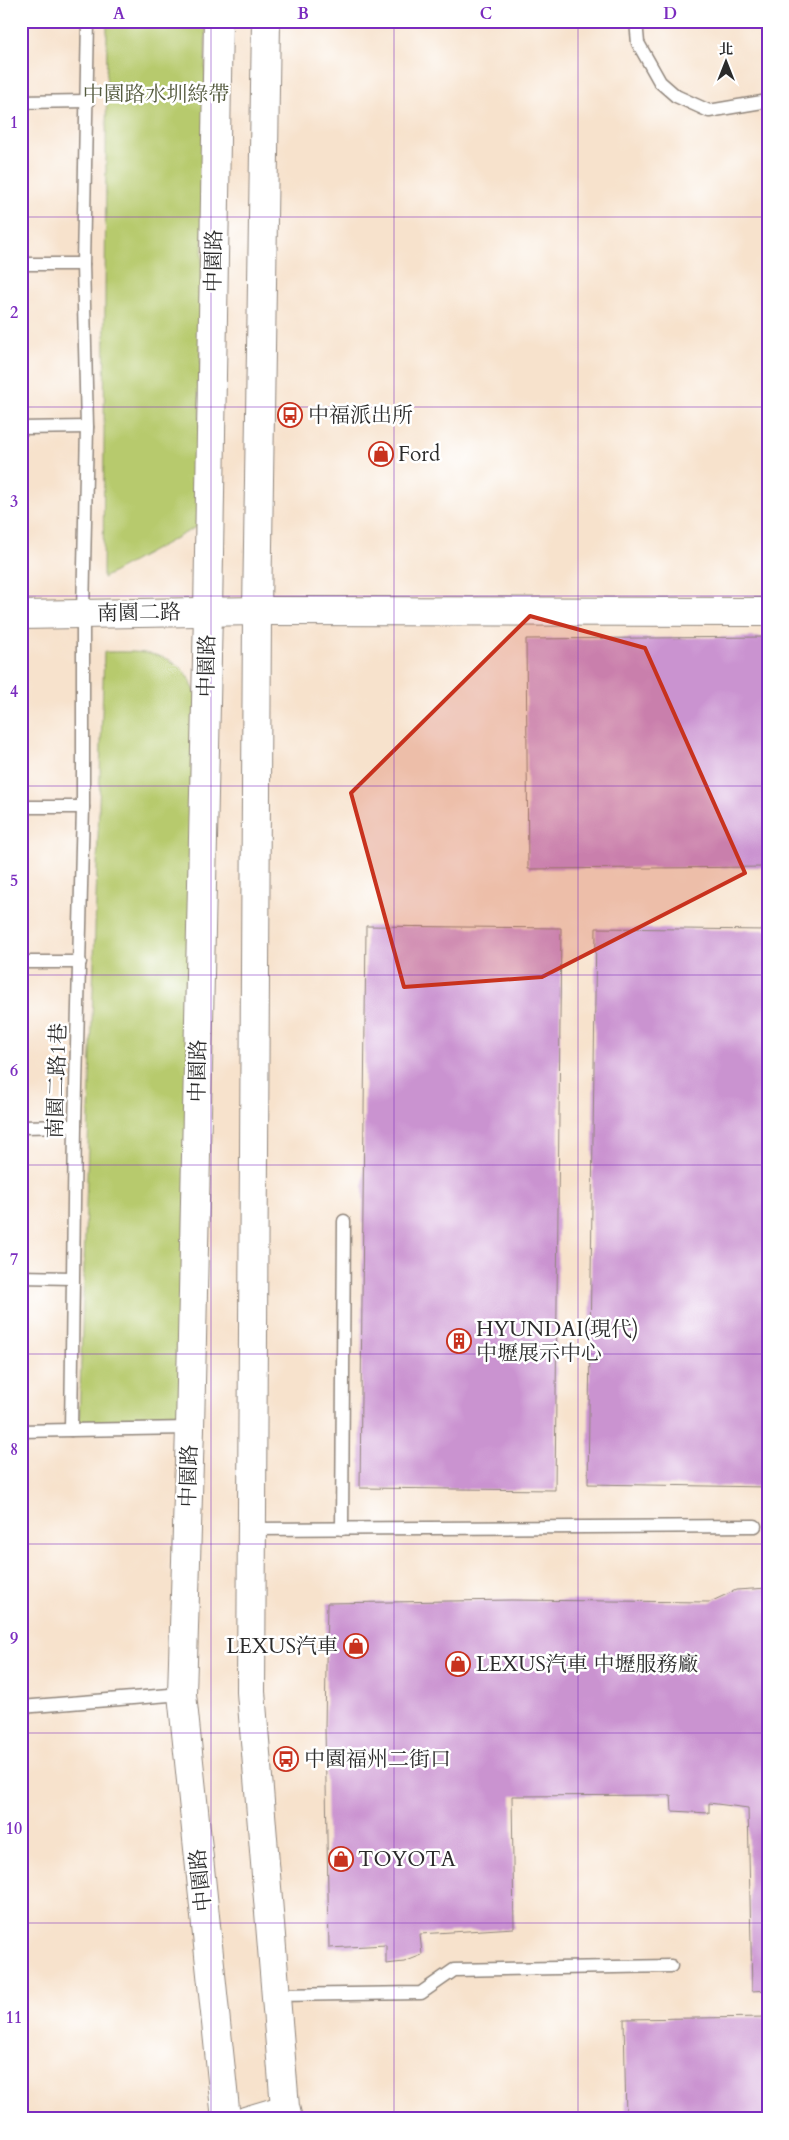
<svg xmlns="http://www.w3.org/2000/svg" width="789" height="2140" font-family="Cardo,'Noto Serif TC',serif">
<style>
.green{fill:#b7ca6d;stroke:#717a4c}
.building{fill:#ca93d0}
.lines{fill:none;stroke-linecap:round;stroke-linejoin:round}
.service-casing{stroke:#91867c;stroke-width:15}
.minor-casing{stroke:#91867c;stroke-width:26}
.tertiary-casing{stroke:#91867c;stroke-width:30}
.secondary-casing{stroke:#91867c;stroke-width:30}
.service{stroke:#fff;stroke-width:12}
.minor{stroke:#fff;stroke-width:24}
.tertiary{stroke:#fff;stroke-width:28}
.secondary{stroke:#fff;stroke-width:28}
.marked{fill:#c8321e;fill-opacity:0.2;stroke:#c8321e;stroke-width:4;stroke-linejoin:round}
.grid{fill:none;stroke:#7b2cbf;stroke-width:1;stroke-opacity:0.55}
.labels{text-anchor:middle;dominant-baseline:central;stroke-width:5;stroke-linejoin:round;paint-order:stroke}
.park-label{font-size:21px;fill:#555b3f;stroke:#fff}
.street-label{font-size:21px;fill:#2b2b2b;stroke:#fff}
.poi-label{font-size:21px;fill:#2b2b2b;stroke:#fff;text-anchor:start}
.neatline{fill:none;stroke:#7b2cbf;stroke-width:2}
.grid-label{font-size:16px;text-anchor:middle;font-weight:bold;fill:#7b2cbf}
</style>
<rect width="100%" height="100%" fill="#fff"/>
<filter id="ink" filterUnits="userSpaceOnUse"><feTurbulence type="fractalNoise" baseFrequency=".02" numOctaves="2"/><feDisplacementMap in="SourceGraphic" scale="10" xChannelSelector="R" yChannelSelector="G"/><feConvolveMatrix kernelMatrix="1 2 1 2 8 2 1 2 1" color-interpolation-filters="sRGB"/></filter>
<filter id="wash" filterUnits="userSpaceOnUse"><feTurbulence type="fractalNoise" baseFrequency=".0096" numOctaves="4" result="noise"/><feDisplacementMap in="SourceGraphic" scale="20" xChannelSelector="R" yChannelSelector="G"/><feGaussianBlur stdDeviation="1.12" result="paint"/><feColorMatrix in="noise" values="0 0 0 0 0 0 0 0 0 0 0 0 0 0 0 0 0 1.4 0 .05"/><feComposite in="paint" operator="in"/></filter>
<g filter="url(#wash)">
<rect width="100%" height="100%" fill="#f7e2cc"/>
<g class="green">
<polygon points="107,21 206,21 198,526 103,578"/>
<path d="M104 652C132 652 162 649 184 671 189 677 193 688 197 695L181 1421 79 1422Z"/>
</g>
<g id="blocks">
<g class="building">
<polygon points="768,637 768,867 528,869 526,639"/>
<polygon points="366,926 561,928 555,1490 360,1488"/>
<polygon points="596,928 768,930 768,1487 588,1484"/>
<polygon points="768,1588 768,1990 752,1991 748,1808 709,1803 709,1813 672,1811 671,1795 512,1796 514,1928 420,1934 422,1955 404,1962 386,1964 386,1945 329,1948 325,1728 327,1603 511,1600 710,1602 736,1590"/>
<polygon points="768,2017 768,2119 626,2119 624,2019"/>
</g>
</g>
</g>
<g filter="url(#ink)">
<use href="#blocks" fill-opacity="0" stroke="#91867c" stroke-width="1"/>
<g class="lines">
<defs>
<g id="service">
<polyline points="88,21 83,264 87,427 83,614 83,807 75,1126 71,1430 190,1428"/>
<polyline points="636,21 638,43 660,82 676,96 709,111 768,101"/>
<polyline points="21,102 88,101"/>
<polyline points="21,264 83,264"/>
<polyline points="21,428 87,427"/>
<polyline points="21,807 83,807"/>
<polyline points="21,962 80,962"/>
<polyline points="21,1127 75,1126"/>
<polyline points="21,1277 72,1278"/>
<polyline points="21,1431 71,1430"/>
<polyline points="252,1529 755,1526"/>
<polyline points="342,1529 344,1221"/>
<polyline points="21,1707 182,1694"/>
<polyline points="276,1995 421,1993 454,1970 671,1966"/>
</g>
<polyline id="minor" points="245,2119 285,2107"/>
<polyline id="tertiary" points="21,615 257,611 768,612"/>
<g id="secondary">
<polyline points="218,21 208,612 190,1428 182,1694 226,2119"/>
<polyline points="266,21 257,611 251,1692 285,2107 288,2119"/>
</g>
</defs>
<use href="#service" class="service-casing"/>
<use href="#minor" class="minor-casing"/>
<use href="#tertiary" class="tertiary-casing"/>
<use href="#secondary" class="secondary-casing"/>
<use href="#service" class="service"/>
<use href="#minor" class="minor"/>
<use href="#tertiary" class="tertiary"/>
<use href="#secondary" class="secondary"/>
</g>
</g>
<path class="marked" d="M530 616 645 648 745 873 542 977 404 987 351 793Z"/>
<path class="grid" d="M211 21V2119M394 21V2119M578 21V2119M21 217H768M21 407H768M21 596H768M21 786H768M21 975H768M21 1165H768M21 1354H768M21 1544H768M21 1733H768M21 1923H768"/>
<defs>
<symbol id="bus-ring" viewBox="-11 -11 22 22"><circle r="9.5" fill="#fff" stroke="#c8321e" stroke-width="1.5"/><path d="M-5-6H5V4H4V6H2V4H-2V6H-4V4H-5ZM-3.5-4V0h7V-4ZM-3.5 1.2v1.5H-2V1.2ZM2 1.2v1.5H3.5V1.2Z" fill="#c8321e"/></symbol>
<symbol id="shop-ring" viewBox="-11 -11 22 22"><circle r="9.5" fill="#fff" stroke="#c8321e" stroke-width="1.5"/><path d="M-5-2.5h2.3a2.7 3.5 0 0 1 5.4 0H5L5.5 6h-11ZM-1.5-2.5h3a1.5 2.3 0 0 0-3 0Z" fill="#c8321e"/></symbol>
<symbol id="building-ring" viewBox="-11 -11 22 22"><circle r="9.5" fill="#fff" stroke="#c8321e" stroke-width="1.5"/><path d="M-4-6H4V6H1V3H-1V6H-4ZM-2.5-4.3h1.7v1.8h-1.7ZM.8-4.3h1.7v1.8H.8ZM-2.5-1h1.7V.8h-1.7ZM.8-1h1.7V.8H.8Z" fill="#c8321e"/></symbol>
</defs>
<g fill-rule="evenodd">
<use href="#bus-ring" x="276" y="401" width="28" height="28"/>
<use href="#shop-ring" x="367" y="440" width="28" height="28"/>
<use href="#building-ring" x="445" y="1327" width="28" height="28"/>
<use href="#shop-ring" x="342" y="1632" width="28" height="28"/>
<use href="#shop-ring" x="444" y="1650" width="28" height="28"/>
<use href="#bus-ring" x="272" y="1745" width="28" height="28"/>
<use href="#shop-ring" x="327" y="1845" width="28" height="28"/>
</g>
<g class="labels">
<g class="park-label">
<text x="156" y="94">中園路水圳綠帶</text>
</g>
<g class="street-label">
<text transform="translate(214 261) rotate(-89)">中園路</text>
<text transform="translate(139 613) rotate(-1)">南園二路</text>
<text transform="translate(207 666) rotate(-89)">中園路</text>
<text transform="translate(198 1071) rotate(-89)">中園路</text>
<text transform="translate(57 1081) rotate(-88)">南園二路1巷</text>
<text transform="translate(189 1476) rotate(-88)">中園路</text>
<text transform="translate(201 1880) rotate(-96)">中園路</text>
</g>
<g class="poi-label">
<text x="308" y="415">中福派出所</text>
<text x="398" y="454">Ford</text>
<text x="476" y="1329">HYUNDAI(現代)<tspan x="476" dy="24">中壢展示中心</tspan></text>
<text x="338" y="1646" text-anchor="end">LEXUS汽車</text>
<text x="476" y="1664">LEXUS汽車 中壢服務廠</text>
<text x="304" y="1759">中園福州二街口</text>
<text x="358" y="1859">TOYOTA</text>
</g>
</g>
<rect width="789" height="2140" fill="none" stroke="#fff" stroke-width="55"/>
<g transform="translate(726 62)" stroke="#ffffff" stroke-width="4" paint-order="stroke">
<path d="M0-4L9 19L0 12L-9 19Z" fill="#2b2b2b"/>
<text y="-8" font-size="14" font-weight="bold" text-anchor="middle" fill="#2b2b2b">北</text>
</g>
<rect x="28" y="28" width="734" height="2084" class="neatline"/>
<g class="grid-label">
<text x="119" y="19">A</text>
<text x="303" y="19">B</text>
<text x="486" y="19">C</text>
<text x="670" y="19">D</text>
<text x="14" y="128">1</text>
<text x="14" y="318">2</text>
<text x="14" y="507">3</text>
<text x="14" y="697">4</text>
<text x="14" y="886">5</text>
<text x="14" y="1076">6</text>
<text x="14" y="1265">7</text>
<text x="14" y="1455">8</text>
<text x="14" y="1644">9</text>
<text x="14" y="1834">10</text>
<text x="14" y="2023">11</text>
</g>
</svg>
